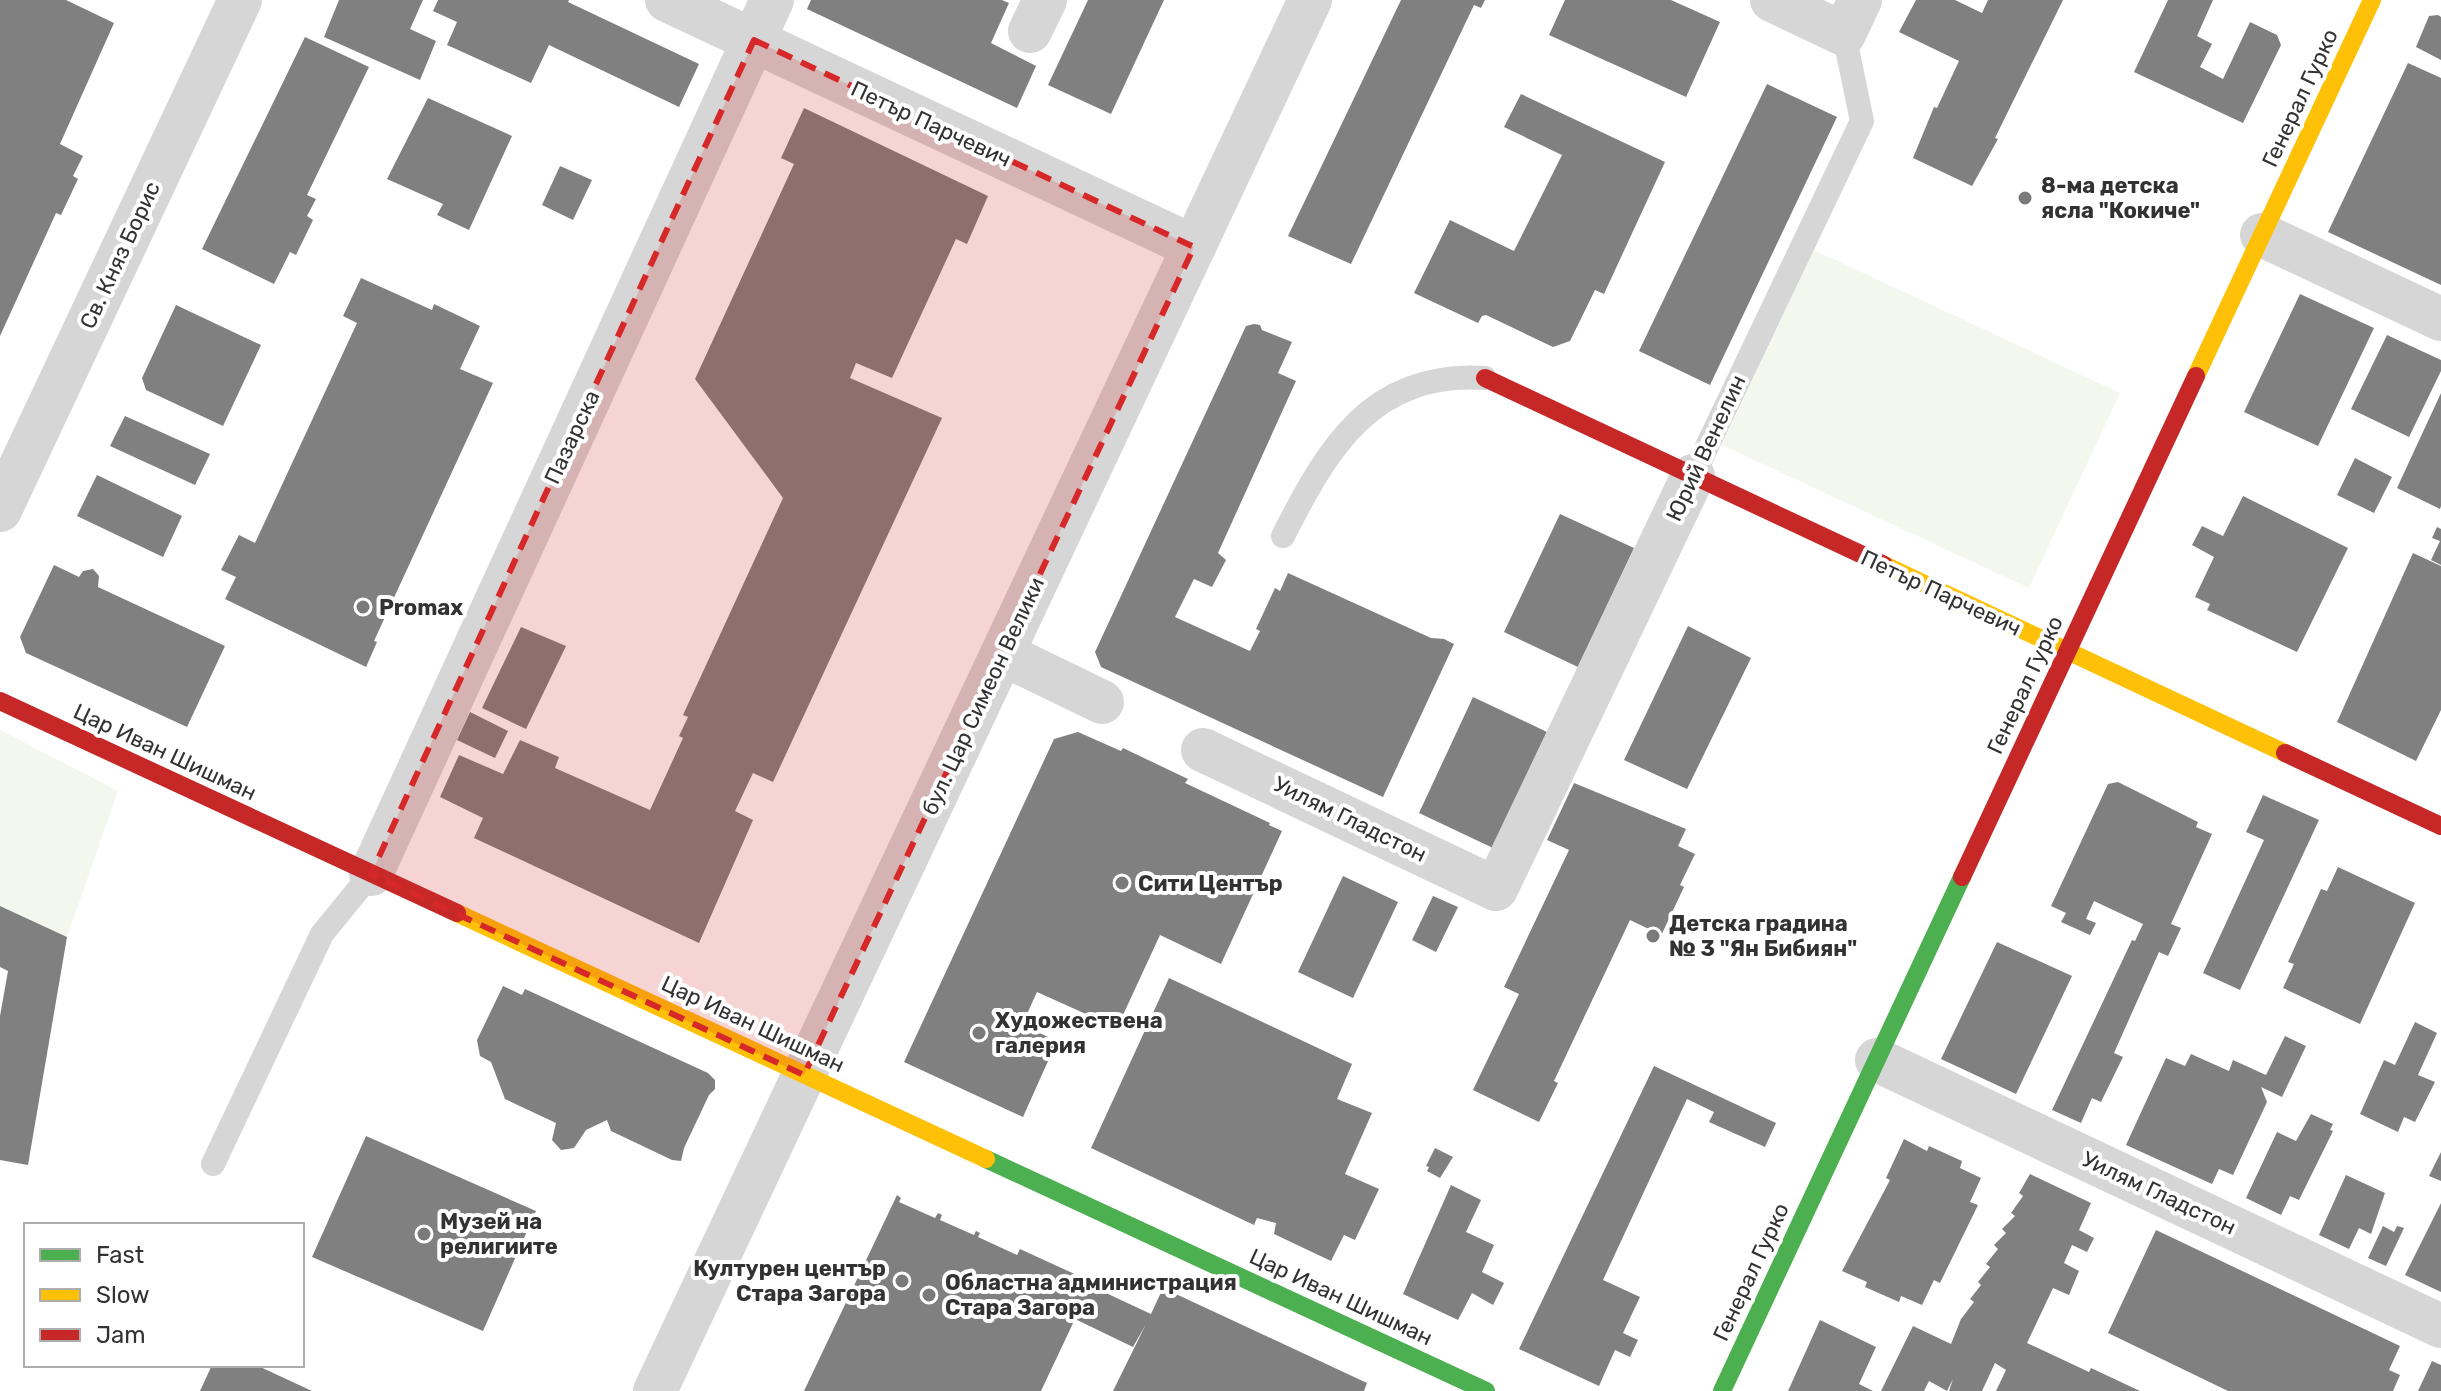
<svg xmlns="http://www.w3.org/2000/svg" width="2441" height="1391" font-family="Rubik,sans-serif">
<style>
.green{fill:#f3f7ee}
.building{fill:#808080}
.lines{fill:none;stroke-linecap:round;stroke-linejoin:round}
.lane{stroke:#d6d6d6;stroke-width:24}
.street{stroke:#d6d6d6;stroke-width:44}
.fast{stroke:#4caf50;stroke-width:18}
.slow{stroke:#ffc107;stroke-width:18}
.jam{stroke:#c62828;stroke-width:18}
.marked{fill:#d62828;fill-opacity:0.2;stroke:#d62828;stroke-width:6;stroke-dasharray:16 10;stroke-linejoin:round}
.poi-dot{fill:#7a7a7a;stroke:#fff;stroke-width:3}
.labels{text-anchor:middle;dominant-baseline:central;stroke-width:8;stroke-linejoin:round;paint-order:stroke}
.street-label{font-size:22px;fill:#323232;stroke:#fff}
.poi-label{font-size:22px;font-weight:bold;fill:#323232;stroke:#fff;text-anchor:start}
</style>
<rect width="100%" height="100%" fill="#fff"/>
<g class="green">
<polygon points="1814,250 2120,393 2029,588 1722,445"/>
<polygon points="0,730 118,791 67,937 0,906"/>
</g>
<g class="building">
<polygon points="0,0 66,0 114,23 60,144 83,156 73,176 78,179 61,215 56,213 0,336"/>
<polygon points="339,0 423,0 410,29 436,41 420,80 324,37"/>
<polygon points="438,0 569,0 568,2 699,64 679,107 549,45 531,83 447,45 457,22 433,11"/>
<polygon points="811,0 1002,0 1009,3 991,43 1036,66 1017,108 807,9"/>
<polygon points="1088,0 1164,0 1111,114 1048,85"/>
<polygon points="1401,0 1485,0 1481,8 1474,5 1351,264 1288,236"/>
<polygon points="1565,0 1671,0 1720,22 1686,97 1549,35"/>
<polygon points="1916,0 1955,0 1982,13 1988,0 2063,0 1995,138 1998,139 1972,186 1913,158 1934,107 1937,108 1959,61 1899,32"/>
<polygon points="2168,0 2213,0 2197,36 2212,44 2200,67 2223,79 2250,22 2277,35 2281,45 2243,123 2134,72"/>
<polygon points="2438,15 2441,17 2441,60 2416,47 2429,16"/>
<polygon points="305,37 369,67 307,195 316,199 307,216 313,220 296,255 290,252 274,284 202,249"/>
<polygon points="2408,63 2441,78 2441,285 2328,232"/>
<polygon points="1767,84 1837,117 1710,385 1639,351"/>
<polygon points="1521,94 1665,162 1604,294 1595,290 1570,341 1553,347 1486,315 1482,316 1478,323 1414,293 1450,220 1514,251 1562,155 1504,127"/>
<polygon points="428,98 512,136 469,230 437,215 443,204 387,179"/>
<polygon points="804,108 988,196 967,244 956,239 892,378 856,363 850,378 942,418 773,782 753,773 735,811 753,820 699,943 474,838 483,818 440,797 459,755 503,774 520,740 559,757 555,768 650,810 683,738 679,736 688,717 683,715 783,498 695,379 794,164 781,158"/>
<polygon points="560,166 592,180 573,220 542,205"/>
<polygon points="361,278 432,310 434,304 480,326 460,369 493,383 374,641 377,642 366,667 225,599 236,577 221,570 239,535 255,543 357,323 343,316"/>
<polygon points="2300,294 2374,328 2318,446 2244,412"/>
<polygon points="176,305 261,345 223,426 146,390 142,378"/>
<polygon points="1254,324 1260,325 1262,330 1292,342 1278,373 1296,381 1218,553 1226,560 1212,587 1194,579 1175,617 1250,651 1260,631 1256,629 1275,588 1280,591 1288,573 1431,638 1444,639 1454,644 1383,797 1101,667 1095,652 1246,326"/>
<polygon points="2387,335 2441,360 2441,371 2409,437 2351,409"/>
<polygon points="2441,393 2441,506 2440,509 2397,488"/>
<polygon points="125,416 210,454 195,485 110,446"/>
<polygon points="2355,458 2392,477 2374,513 2337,495"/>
<polygon points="97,475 182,516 163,557 77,516"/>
<polygon points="2243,496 2348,548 2297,652 2207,610 2210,604 2195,597 2214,557 2192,545 2202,526 2223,536"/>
<polygon points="1560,514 1634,548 1578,667 1504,632"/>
<polygon points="2437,527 2441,529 2441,565 2431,560 2440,541 2432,538"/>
<polygon points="2413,553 2441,566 2441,710 2416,761 2337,722"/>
<polygon points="54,565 79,577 83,571 93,569 99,576 98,587 225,646 187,727 26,653 20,637"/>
<polygon points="1688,626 1751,658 1687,789 1624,760"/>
<polygon points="521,627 566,646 526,729 482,708"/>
<polygon points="1473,697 1547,732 1493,848 1419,813"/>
<polygon points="470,712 508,731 495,758 457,740"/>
<polygon points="1078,732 1121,751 1123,748 1188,779 1185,783 1270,823 1269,825 1282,831 1221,964 1160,935 1117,1028 1037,992 1022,1025 1057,1041 1023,1117 904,1062 1054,739"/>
<polygon points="2118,782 2198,822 2196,827 2212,834 2171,924 2181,928 2168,956 2159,952 2114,1053 2123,1057 2101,1102 2092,1098 2081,1123 2052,1110 2132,940 2135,941 2143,924 2094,901 2086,919 2096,923 2090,935 2061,922 2066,913 2051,906 2108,784"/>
<polygon points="1574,783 1686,829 1678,846 1695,854 1680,885 1684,887 1659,940 1651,936 1653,931 1630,920 1554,1081 1558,1083 1539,1122 1473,1090 1519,994 1504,987 1569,850 1547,840"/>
<polygon points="2263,795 2319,820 2240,990 2203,973 2264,840 2246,832"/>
<polygon points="2338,867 2415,903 2360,1024 2283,988 2294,964 2288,962 2321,889 2327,891"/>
<polygon points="1343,876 1398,902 1353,998 1298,972"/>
<polygon points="1433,896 1458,907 1436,952 1412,940"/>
<polygon points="0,906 67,937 28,1165 0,1160 0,1016 8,971 0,967"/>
<polygon points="1997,942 2072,976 2016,1094 1941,1059"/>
<polygon points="1169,978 1352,1064 1337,1099 1372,1113 1345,1174 1379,1189 1355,1240 1344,1235 1331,1261 1274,1234 1276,1223 1257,1218 1254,1225 1091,1148"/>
<polygon points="503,986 522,995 525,989 708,1073 715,1080 715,1089 709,1095 684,1148 681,1161 672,1160 611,1131 607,1120 586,1130 574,1148 561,1150 552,1140 556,1123 505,1099 491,1062 480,1056 477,1040"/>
<polygon points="2415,1022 2437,1033 2418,1075 2435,1082 2415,1122 2404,1117 2398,1132 2360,1114 2384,1060 2395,1065"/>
<polygon points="2285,1036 2306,1046 2282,1097 2261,1087 2267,1102 2233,1175 2219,1169 2212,1184 2126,1145 2166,1058 2185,1066 2191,1054 2229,1071 2233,1060 2266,1075"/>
<polygon points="1654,1066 1776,1123 1765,1147 1709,1122 1714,1112 1687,1099 1603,1280 1640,1297 1623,1333 1638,1340 1630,1357 1615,1350 1599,1386 1519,1349"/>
<polygon points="2311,1114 2333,1124 2330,1130 2333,1131 2299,1200 2290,1196 2281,1215 2246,1198 2277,1132 2296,1141"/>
<polygon points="366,1136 536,1211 483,1331 312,1257"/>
<polygon points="1904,1139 1927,1151 1929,1146 1962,1161 1960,1168 1981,1178 1970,1202 1978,1205 1940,1283 1934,1280 1922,1305 1901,1296 1899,1302 1865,1287 1867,1282 1842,1271 1890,1180 1886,1178"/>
<polygon points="1435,1148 1453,1157 1440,1178 1427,1171 1429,1167 1426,1166"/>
<polygon points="2441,1152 2441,1181 2429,1176"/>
<polygon points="2030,1174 2091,1203 2079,1230 2094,1238 2087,1252 2072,1245 2064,1263 2079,1271 2069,1295 2053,1288 2027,1343 2089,1372 2091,1368 2140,1391 1996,1391 2006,1370 1995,1363 1982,1391 1949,1391 1953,1379 1947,1391 1929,1381 1924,1391 1881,1391 1913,1326 1951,1344 1961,1319 1974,1302 1970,1299 1981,1285 1978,1282 1990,1267 1986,1264 1998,1249 1994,1245 2006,1233 2002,1229 2015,1216 2011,1213 2023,1196 2019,1193"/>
<polygon points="2346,1175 2385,1193 2371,1234 2359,1228 2349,1249 2319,1235"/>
<polygon points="1451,1185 1481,1200 1466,1232 1494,1245 1482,1272 1504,1283 1493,1305 1472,1293 1458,1320 1403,1294"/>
<polygon points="897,1195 901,1198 899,1202 935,1218 938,1213 942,1215 940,1220 974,1235 976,1231 980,1233 978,1237 1017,1255 1020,1249 1092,1282 1091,1286 1151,1314 1163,1288 1367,1383 1364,1391 1113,1391 1146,1324 1133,1347 1075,1319 1041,1391 804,1391"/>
<polygon points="2441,1203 2441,1292 2405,1275"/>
<polygon points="2383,1226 2394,1232 2397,1226 2404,1228 2386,1266 2368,1258"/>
<polygon points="2156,1230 2400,1346 2389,1370 2400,1375 2393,1391 2228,1391 2108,1333"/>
<polygon points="1820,1320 1876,1347 1859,1384 1873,1391 1788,1391"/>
<polygon points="2432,1361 2441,1365 2441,1391 2418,1391"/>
<polygon points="212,1365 256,1365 312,1391 200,1391"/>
</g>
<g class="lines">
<g class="lane">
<polyline points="1693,476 1862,121 1844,34"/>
<path d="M1283 536C1328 448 1371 371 1485 378"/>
<polyline points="213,1164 322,934 371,874"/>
</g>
<g class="street">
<polyline points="667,0 1194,247"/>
<polyline points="1772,0 1844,34 1860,0"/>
<polyline points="1030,31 1045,0"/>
<polyline points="2262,235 2441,319"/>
<polyline points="0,510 240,0"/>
<polyline points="1003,654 1102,702"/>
<polyline points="1203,750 1496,889 1693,476"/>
<polyline points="371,874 772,0"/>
<polyline points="1877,1060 2441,1326"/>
<polyline points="655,1391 1310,0"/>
</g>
<g class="fast">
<polyline points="986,1159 1486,1391"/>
<polyline points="1722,1391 1962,877"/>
</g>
<g class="slow">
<polyline points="2196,376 2372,0"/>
<polyline points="1884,565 2285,753"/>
<polyline points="457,913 986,1159"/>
</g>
<g class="jam">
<polyline points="1485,378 1884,565"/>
<polyline points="0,701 457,913"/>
<polyline points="2285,753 2441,826"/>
<polyline points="1962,877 2196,376"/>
</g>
</g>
<path class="marked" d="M754 40 1194 247 804 1075 371 874Z"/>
<g class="poi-dot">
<circle cx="2025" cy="198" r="8"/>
<circle cx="363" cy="607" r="8"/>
<circle cx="1122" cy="883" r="8"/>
<circle cx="1653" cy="936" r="8"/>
<circle cx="979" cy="1033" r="8"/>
<circle cx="424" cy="1234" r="8"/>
<circle cx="902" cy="1281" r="8"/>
<circle cx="929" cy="1295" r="8"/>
</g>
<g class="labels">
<g class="street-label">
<text transform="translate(2300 98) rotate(-65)">Генерал Гурко</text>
<text transform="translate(931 124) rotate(25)">Петър Парчевич</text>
<text transform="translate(120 255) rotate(-65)">Св. Княз Борис</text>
<text transform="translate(572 437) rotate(-65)">Пазарска</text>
<text transform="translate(1706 448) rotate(-65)">Юрий Венелин</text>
<text transform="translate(1941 593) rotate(25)">Петър Парчевич</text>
<text transform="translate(2025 685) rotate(-65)">Генерал Гурко</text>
<text transform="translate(983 696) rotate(-65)">бул. Цар Симеон Велики</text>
<text transform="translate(165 752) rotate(25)">Цар Иван Шишман</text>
<text transform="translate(1350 819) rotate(26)">Уилям Гладстон</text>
<text transform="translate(753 1024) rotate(25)">Цар Иван Шишман</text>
<text transform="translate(2159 1193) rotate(25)">Уилям Гладстон</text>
<text transform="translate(1751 1272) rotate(-65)">Генерал Гурко</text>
<text transform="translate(1341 1297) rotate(25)">Цар Иван Шишман</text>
</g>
<g class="poi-label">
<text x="2041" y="185">8-ма детска<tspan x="2041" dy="25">ясла "Кокиче"</tspan></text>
<text x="379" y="607">Promax</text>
<text x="1138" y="883">Сити Център</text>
<text x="1669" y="923">Детска градина<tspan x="1669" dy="25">№ 3 "Ян Бибиян"</tspan></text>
<text x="995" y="1020">Художествена<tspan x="995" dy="25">галерия</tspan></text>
<text x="440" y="1221">Музей на<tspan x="440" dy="25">религиите</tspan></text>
<text x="886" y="1268" text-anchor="end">Културен център<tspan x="886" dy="25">Стара Загора</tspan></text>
<text x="945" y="1282">Областна администрация<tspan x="945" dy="25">Стара Загора</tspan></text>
</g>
</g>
<rect x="24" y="1223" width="280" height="144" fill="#ffffff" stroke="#adadad" stroke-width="2"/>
<rect x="40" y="1249" width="40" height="12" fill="#4caf50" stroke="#adadad" stroke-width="2"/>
<text x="96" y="1263" font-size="24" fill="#323232">Fast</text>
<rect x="40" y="1289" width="40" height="12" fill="#ffc107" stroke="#adadad" stroke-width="2"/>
<text x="96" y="1303" font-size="24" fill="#323232">Slow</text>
<rect x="40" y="1329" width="40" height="12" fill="#c62828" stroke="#adadad" stroke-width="2"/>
<text x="96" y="1343" font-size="24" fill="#323232">Jam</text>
</svg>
